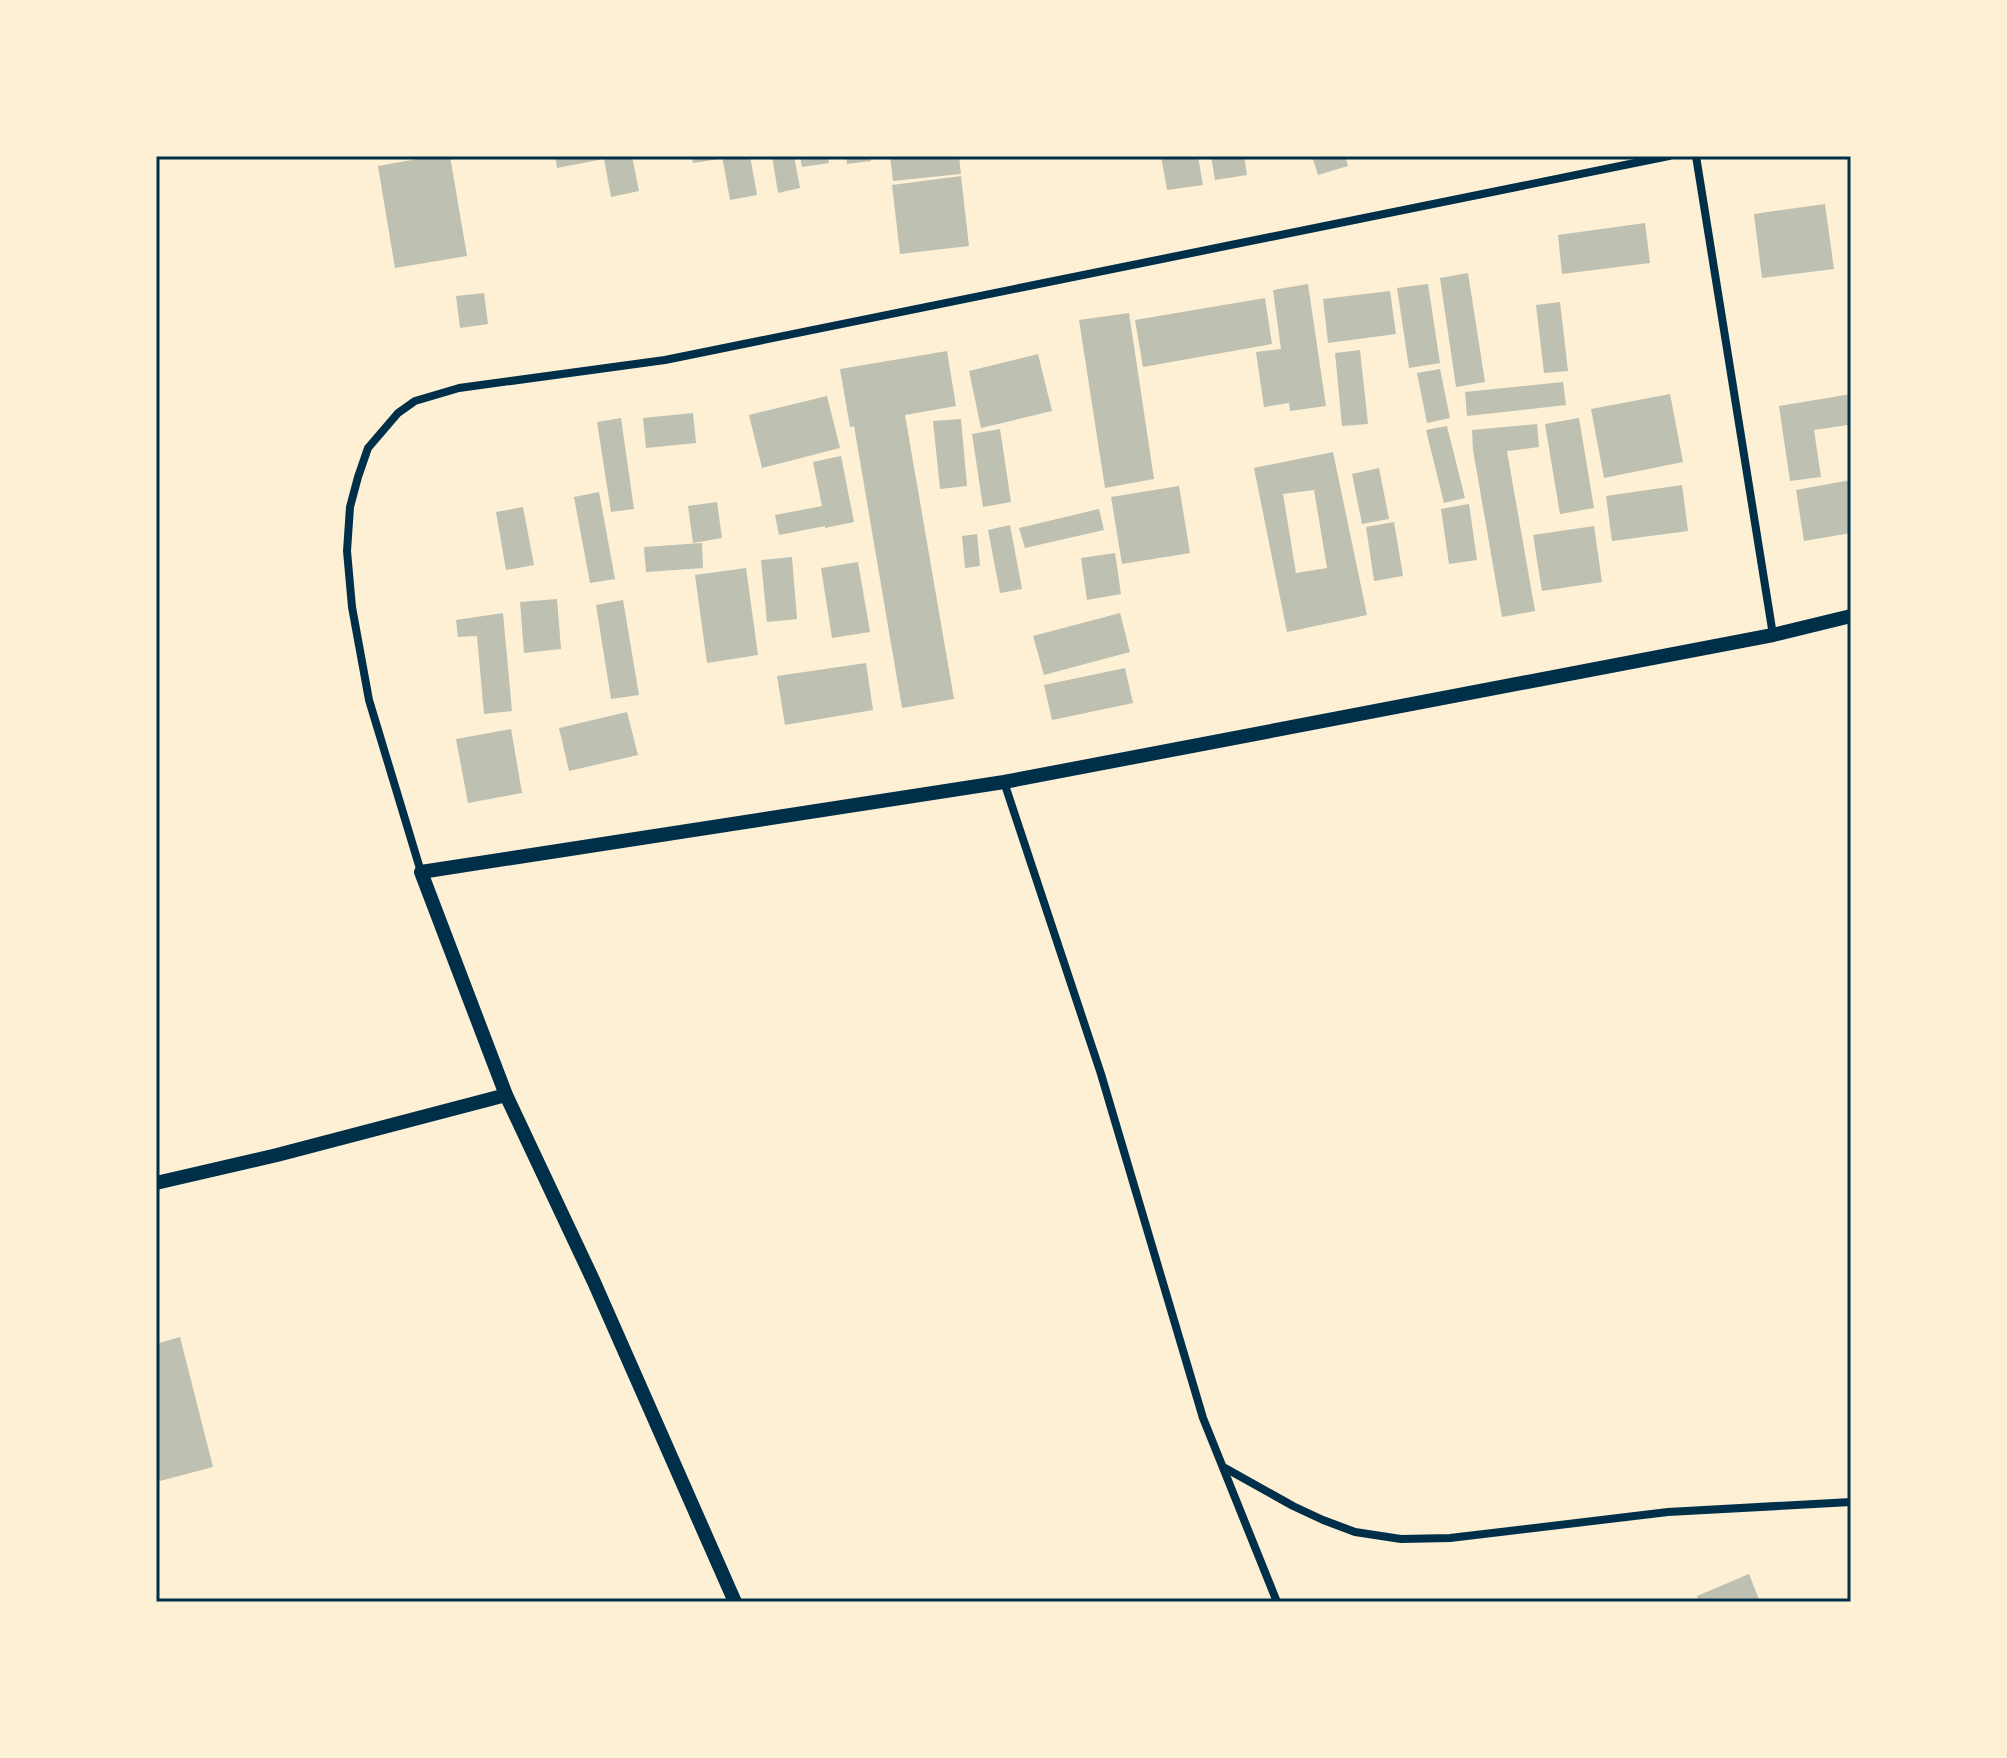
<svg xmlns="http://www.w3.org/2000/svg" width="2007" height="1758" font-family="Figtree,sans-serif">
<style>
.building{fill:#bec0b2;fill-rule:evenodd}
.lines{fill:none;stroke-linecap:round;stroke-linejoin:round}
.minor{stroke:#003049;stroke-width:8}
.tertiary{stroke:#003049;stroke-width:14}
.neatline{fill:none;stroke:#003049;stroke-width:3}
</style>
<rect width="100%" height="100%" fill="#fdf0d5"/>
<g class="building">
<polygon points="434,156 450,156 467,256 395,268 378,166"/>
<polygon points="555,156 632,156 639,191 611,197 604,159 557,168"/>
<polygon points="691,156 718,156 719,159 693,163"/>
<polygon points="722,156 750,156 757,195 730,200"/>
<polygon points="772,156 794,156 800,188 778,193"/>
<polygon points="800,156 828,156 829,163 802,167"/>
<polygon points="846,156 870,156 871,161 847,164"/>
<polygon points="890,156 959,156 961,174 893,181"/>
<polygon points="1161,156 1198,156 1203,185 1167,190"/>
<polygon points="1211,156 1244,156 1247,175 1215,180"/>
<polygon points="1312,156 1345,156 1348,166 1318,175"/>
<polygon points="961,176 969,246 900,254 892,185"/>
<polygon points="1825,204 1834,269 1762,278 1754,214"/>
<polygon points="1645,223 1650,263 1562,274 1558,235"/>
<polygon points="1468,273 1485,382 1456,387 1440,278"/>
<polygon points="1308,284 1326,406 1290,411 1289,403 1264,407 1256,352 1281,349 1273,290"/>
<polygon points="1428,284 1440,363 1409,368 1397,288"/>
<polygon points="1390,291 1396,334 1328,343 1323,299"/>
<polygon points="484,293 488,324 460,328 456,296"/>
<polygon points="1265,298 1272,344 1143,367 1135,320"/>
<polygon points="1560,302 1568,371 1544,373 1536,305"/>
<polygon points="1129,313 1154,479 1105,488 1079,320"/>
<polygon points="1360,350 1368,424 1342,426 1335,353"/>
<polygon points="947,351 956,406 905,415 954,699 902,708 854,426 850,427 840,369"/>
<polygon points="1038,354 1052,411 981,428 969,371"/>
<polygon points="1440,369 1450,418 1427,423 1417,373"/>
<polygon points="1563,382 1566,405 1467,416 1465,392"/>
<polygon points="1670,394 1683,462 1604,478 1591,409"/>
<polygon points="1851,394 1851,431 1849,432 1848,425 1814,430 1821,477 1790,481 1779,406"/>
<polygon points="827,396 840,448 762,468 749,415"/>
<polygon points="693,413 696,443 646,448 643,418"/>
<polygon points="621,418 634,509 611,512 597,422"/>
<polygon points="1579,418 1594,508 1560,514 1545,424"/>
<polygon points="961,419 967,486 940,489 933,421"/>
<polygon points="1537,424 1539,447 1507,451 1535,611 1502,617 1473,450 1472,430"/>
<polygon points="1447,426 1465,498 1444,503 1426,430"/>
<polygon points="1000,429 1011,502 983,507 972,434"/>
<path d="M1333 452 1367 615 1287 632 1254 468ZM1314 490 1327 568 1296 573 1283 494Z"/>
<polygon points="841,456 854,522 825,528 825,526 779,535 775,515 822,506 813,462"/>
<polygon points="1379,468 1389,519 1362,524 1352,474"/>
<polygon points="1851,480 1851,533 1804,541 1796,490"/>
<polygon points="1682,485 1688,531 1612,541 1606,496"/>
<polygon points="1179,486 1190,553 1122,564 1111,497"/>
<polygon points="599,492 615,579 590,583 574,497"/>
<polygon points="717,502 722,538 693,543 688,506"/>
<polygon points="1469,504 1477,560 1449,564 1441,509"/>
<polygon points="523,507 534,565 506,570 496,512"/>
<polygon points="1099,509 1104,530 1025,548 1019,528"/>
<polygon points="1394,522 1403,576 1374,581 1366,527"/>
<polygon points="1010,525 1022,589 1000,593 988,530"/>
<polygon points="1594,526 1602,582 1542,591 1533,535"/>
<polygon points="977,534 980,566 965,568 962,536"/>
<polygon points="702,543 703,568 646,572 644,547"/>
<polygon points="1115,553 1121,594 1087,600 1081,558"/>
<polygon points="792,557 797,619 767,622 761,560"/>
<polygon points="858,562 870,632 832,638 821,568"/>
<polygon points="746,568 758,655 707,663 695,575"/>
<polygon points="557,599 561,649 524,653 520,602"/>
<polygon points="623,600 639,695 611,699 596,605"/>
<polygon points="503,613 512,711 484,714 477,636 458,637 456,620"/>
<polygon points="1120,613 1130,652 1044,675 1033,636"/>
<polygon points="866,663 873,710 785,725 777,676"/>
<polygon points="1125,668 1133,703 1052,720 1044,685"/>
<polygon points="627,712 638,755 569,771 559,728"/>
<polygon points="511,729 522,793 468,803 456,739"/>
<polygon points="180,1337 213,1467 156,1482 156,1344"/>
<polygon points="1749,1574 1760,1602 1699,1602 1697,1596"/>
</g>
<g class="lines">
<g class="minor">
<polyline points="1696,156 1773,635"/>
<polyline points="1004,782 1101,1074 1203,1418 1277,1602"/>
<polyline points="421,872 369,700 352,607 347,551 350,507 358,477 368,448 398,413 415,401 459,388 665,360 1669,156"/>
<polyline points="1225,1468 1293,1506 1323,1520 1355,1532 1401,1539 1450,1538 1668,1512 1851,1502"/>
</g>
<g class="tertiary">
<polyline points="156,1183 277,1155 506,1095"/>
<polyline points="735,1602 594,1282 506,1095 421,872 1004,782 1773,635 1851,616"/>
</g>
</g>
<rect width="2007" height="1758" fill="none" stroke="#fdf0d5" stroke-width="316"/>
<rect x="158" y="158" width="1691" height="1442" class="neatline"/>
</svg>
